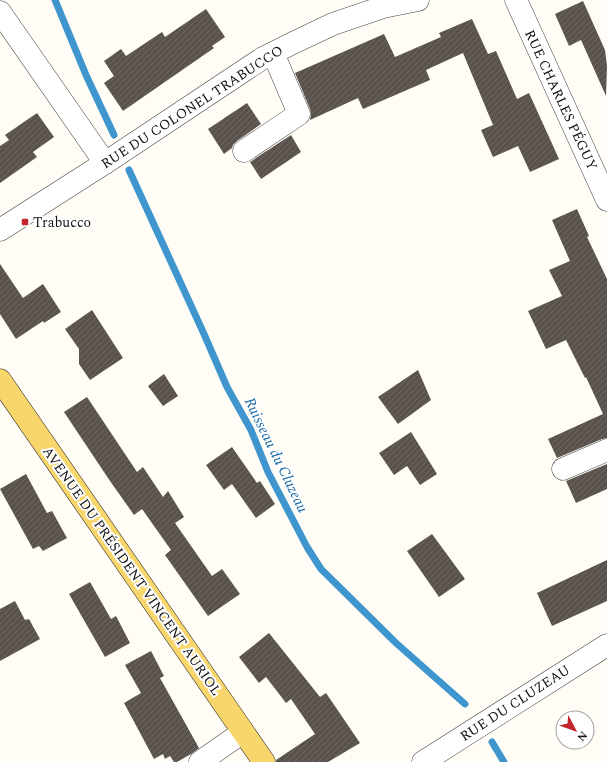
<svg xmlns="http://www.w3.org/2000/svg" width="607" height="762" font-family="Spectral,serif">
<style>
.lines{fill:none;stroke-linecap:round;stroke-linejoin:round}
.stream{stroke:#3f96cf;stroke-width:7}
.building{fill:url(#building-hatch)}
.minor-casing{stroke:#444;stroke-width:23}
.major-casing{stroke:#222;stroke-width:23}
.minor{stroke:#fff;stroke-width:22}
.major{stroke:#f9d66b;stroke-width:22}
.poi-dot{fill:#c4262e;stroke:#fff;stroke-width:1.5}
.labels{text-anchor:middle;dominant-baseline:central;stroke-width:4;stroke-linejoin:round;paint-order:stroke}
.street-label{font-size:14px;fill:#111;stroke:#fff}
.poi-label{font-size:14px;fill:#111;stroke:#fff;text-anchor:start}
.water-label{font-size:15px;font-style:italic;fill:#1768a6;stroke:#fff}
</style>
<defs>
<pattern id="building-hatch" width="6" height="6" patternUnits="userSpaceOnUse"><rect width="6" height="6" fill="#5a524d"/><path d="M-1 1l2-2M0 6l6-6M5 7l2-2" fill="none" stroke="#6d6662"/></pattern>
</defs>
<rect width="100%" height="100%" fill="#fffdf5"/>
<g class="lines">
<g class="stream">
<polyline points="55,0 86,75 114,135"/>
<polyline points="129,170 204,334 227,387 251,430 268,472 307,547 321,569 396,643 465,704"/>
<polyline points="492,742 504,762"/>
</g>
</g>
<g class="building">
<polygon points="583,1 605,50 607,66 606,96 581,40 569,46 555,14"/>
<polygon points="206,9 225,37 212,46 214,48 123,111 104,83 114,76 104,61 121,49 126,56 162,32 165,37"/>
<polygon points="472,19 488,54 496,51 517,99 529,93 559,159 530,172 518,146 493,157 481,130 493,125 463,53 426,70 430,80 363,109 358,98 310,120 311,114 310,109 295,73 384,34 395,57 441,37 439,33"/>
<polygon points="247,103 261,124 237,141 233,145 232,148 224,154 208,129"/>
<polygon points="37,113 54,137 33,152 37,157 0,183 0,146 9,140 5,135"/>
<polygon points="291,135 301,152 261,179 250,162"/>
<polygon points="577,209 589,236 587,237 607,279 607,438 602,439 557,458 548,439 603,414 586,377 585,378 566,340 546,349 528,311 562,296 549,270 570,261 552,220"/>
<polygon points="0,264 23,298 43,284 61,312 44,323 43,321 16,339 0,314"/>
<polygon points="92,310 123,358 90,380 79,364 79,349 65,329"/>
<polygon points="418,370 431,400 398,424 378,397"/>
<polygon points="164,374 178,396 163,406 148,386"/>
<polygon points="87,397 137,472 143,467 163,497 168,491 184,517 175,523 212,576 222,569 240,594 208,616 165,555 171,550 142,509 134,515 110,481 64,412"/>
<polygon points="411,432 437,474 420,485 407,466 394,475 379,453"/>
<polygon points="232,447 257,483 260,481 275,504 256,518 232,484 224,490 206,465"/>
<polygon points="607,464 607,489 576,503 566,481"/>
<polygon points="26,474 47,513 52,511 67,538 43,551 39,546 33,549 0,489"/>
<polygon points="432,534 465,579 439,597 407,551"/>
<polygon points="607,560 607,601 552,626 537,593"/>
<polygon points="90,582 111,619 116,616 130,643 105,657 69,594"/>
<polygon points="15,601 25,620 29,619 40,639 0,661 0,609"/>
<polygon points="269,633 320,697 326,693 360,743 328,762 276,762 276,760 315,734 291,699 286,703 266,677 259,683 239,657"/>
<polygon points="151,651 164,676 160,678 199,748 191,754 177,762 174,762 170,756 165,759 163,754 154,759 124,703 141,693 125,665"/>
</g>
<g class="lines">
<defs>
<g id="minor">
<polyline points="516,0 607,200"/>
<polyline points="0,12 105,163"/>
<polyline points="244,151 299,114 273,53"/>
<polyline points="0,230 105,163 263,58 293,43 333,24 383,7 418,0"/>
<polyline points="563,469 607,450"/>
<polyline points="200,762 243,732"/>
<polyline points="423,762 607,645"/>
</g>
<polyline id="major" points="0,380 264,762"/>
</defs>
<use href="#minor" class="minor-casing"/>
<use href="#major" class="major-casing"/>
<use href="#minor" class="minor"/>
<use href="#major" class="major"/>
</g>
<rect class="poi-dot" x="21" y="218" width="8" height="8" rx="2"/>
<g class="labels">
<g class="street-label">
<text transform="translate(561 100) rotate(65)">RUE CHARLES PÉGUY</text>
<text transform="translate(192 107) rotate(-33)">RUE DU COLONEL TRABUCCO</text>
<text transform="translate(132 571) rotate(55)">AVENUE DU PRÉSIDENT VINCENT AURIOL</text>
<text transform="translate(515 703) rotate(-33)">RUE DU CLUZEAU</text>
</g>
<g class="poi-label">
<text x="33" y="222">Trabucco</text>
</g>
<g class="water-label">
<text transform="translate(276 455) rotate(64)">Ruisseau du Cluzeau</text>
</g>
</g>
<g transform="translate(575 730) rotate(131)"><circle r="19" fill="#ffffff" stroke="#a0a0a0"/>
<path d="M0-3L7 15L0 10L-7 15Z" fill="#c4262e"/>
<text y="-6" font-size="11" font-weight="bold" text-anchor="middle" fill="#111111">N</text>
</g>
</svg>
